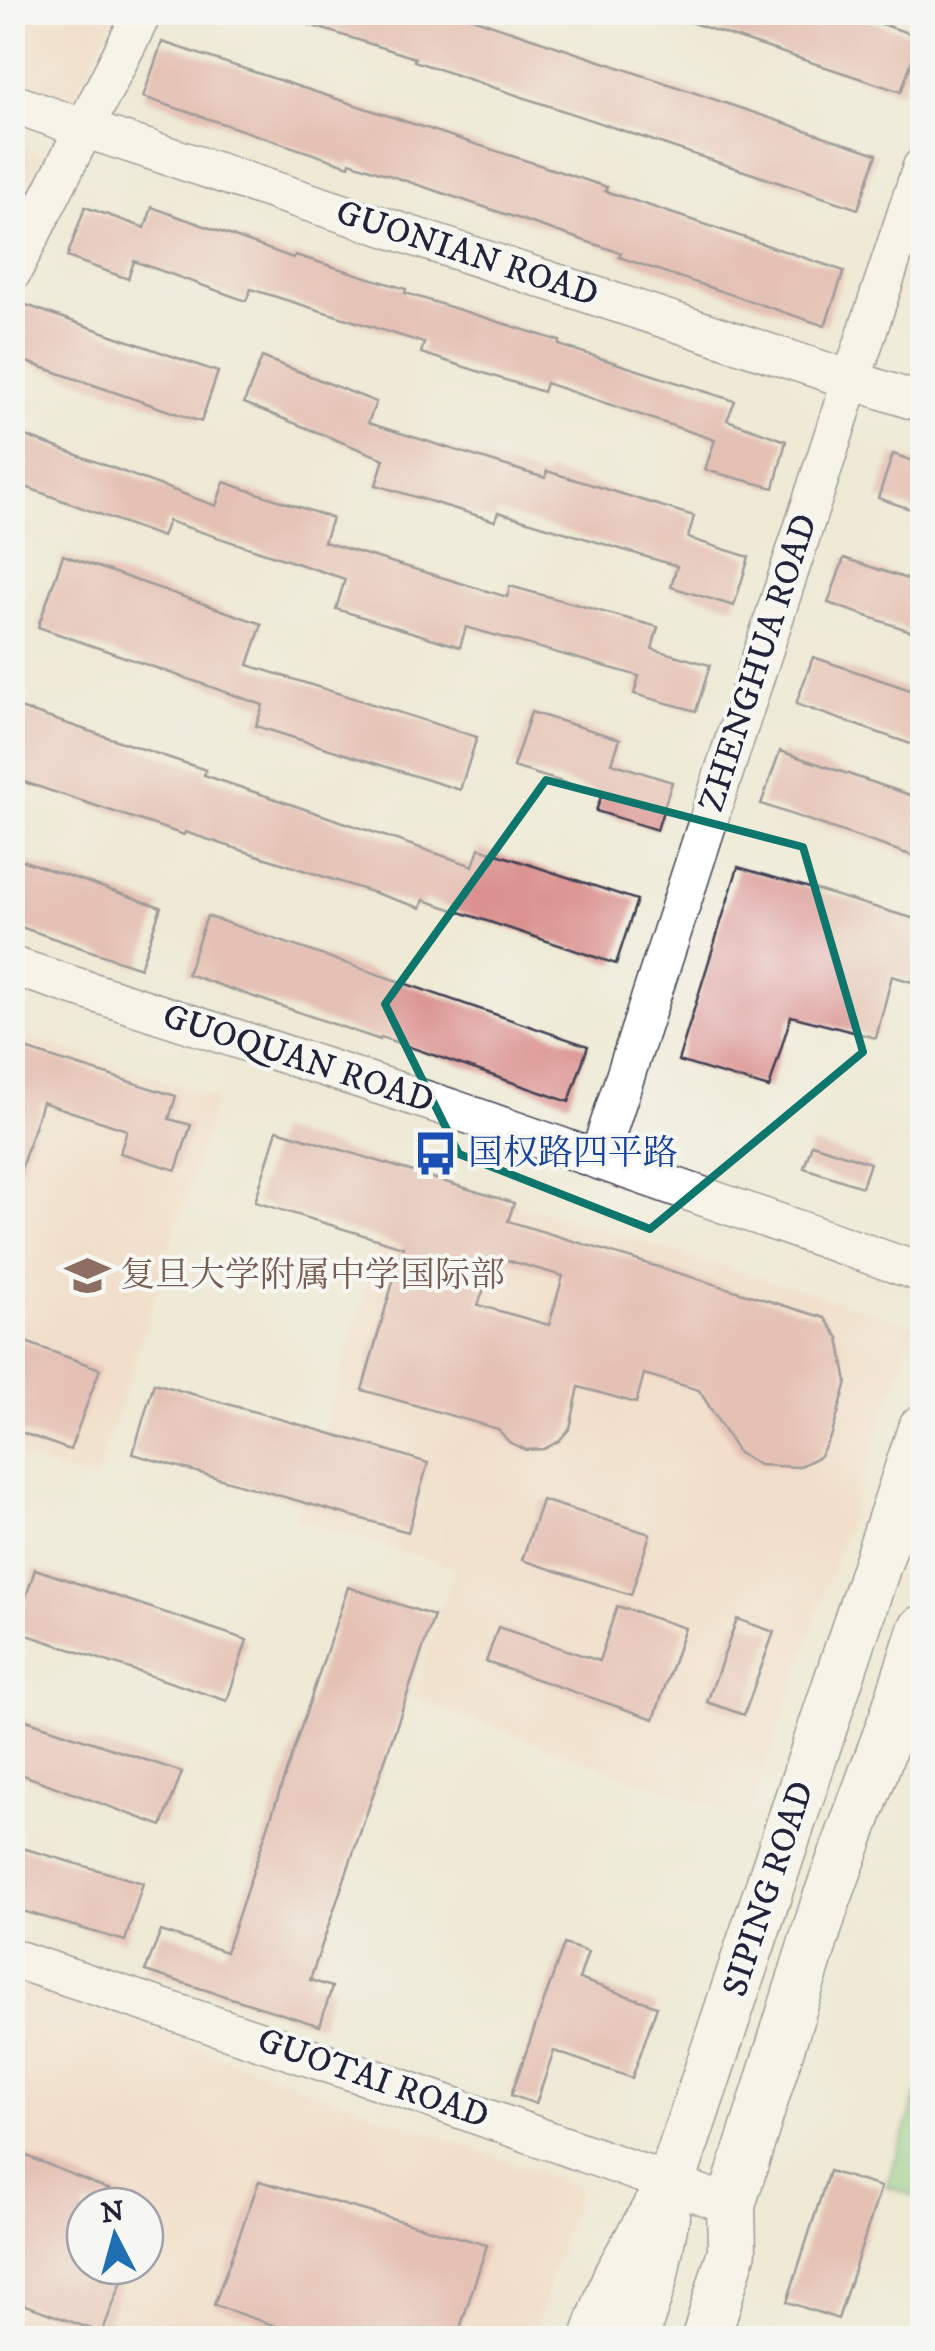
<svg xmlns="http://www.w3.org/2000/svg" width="935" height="2351" font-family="'IM FELL DW Pica','Noto Serif SC',serif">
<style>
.built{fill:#f4d3c0;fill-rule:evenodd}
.green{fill:#85cc87;stroke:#547761;stroke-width:2.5}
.building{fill:#da918f;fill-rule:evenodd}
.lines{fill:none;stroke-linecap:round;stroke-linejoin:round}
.minor-casing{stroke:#414052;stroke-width:41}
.major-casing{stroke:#414052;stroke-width:51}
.minor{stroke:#fff;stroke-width:38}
.major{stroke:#fff;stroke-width:48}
.marked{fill:none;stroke:#0f766e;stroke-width:8;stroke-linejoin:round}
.labels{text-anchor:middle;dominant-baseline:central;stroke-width:8;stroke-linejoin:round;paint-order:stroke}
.street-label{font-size:35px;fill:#22223b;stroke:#f6f6f2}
.transit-label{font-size:35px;fill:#164399;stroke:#f6f6f2;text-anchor:start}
.education-label{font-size:35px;fill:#785e54;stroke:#f6f6f2;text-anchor:start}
</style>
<rect width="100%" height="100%" fill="#f6f6f2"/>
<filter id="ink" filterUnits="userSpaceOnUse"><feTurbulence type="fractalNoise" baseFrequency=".01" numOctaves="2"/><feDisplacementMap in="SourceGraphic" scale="20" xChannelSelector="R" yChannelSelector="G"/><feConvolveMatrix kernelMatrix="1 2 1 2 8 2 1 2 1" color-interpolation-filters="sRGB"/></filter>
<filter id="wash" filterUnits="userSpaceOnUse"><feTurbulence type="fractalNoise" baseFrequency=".0048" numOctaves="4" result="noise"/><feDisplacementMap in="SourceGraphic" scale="40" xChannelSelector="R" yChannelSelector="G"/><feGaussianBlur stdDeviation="2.25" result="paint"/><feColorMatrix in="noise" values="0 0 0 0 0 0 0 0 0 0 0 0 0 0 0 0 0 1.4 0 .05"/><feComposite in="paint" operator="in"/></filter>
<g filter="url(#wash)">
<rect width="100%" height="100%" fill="#eeead5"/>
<g class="built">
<polygon points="13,12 116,13 73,100 13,79"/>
<polygon points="13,143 44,154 13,213 12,143"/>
<polygon points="12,1033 217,1097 96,1482 13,1456"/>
<polygon points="514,1203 915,1325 748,1820 412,1697 454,1568 294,1518 329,1414 378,1240 483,1271"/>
<path d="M12 1980 579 2187 533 2338H13ZM85 2206H145V2266H85Z"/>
</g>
<polygon class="green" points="922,2080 922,2199 886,2187"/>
<g id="blocks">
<g class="building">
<polygon points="289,12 454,12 877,154 858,209 414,61 415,58 288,18"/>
<polygon points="675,12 846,12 920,37 901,92 674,17"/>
<polygon points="162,42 607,187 605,191 844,271 825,326 619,257 621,253 350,162 349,166 143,97"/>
<polygon points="85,207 145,228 152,207 293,258 295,255 406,289 405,293 560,341 559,345 735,401 727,420 786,441 774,488 705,470 715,440 546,383 543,392 421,353 424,343 251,289 246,301 134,261 128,279 67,257"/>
<polygon points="26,305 218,372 201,422 12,357 12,343"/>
<polygon points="262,357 376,402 368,423 545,478 547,471 694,516 688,538 749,557 734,606 671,587 677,566 498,512 495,521 376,485 384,459 244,403"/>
<polygon points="12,431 216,506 224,482 332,518 324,542 507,597 510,586 658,627 652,649 710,665 696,711 634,694 639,676 466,627 460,647 336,609 345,579 168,521 162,537 12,482"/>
<polygon points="893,454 922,464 922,513 878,498"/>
<polygon points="63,555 262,624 248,665 477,737 460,790 256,726 263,705 38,627"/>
<polygon points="844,558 922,584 922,635 828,603"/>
<polygon points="813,657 922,694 922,748 796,704"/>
<polygon points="17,707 206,770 204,775 473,866 479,848 637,900 616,964 424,900 421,908 185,832 184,835 12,778 12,721"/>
<polygon points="531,712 620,739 612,763 672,782 657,830 596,811 602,794 513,767"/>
<polygon points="780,751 922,799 922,859 761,804"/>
<polygon points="12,857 161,907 140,968 12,924"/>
<polygon points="738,867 922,921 922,985 892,976 876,1038 791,1016 769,1088 678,1061"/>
<polygon points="207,916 588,1046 569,1102 381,1037 380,1040 187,974"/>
<polygon points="12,1045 176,1096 169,1119 191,1125 176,1170 120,1153 127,1130 42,1102 18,1178 12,1178"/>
<path d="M277 1130 514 1203 508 1221 825 1318 839 1338 847 1382 832 1434 819 1457 798 1467 759 1465 738 1453 699 1390 644 1374 636 1403 579 1387 570 1428 559 1441 544 1449 526 1450 509 1442 498 1429 362 1390 403 1247 255 1202ZM496 1257 563 1276 549 1325 478 1305Z"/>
<polygon points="812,1144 870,1163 862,1187 804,1168"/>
<polygon points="12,1337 100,1369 70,1450 12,1429"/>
<polygon points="154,1383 374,1446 428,1463 408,1532 133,1454"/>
<polygon points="542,1500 650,1534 631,1595 522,1560"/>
<polygon points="35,1569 247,1640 227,1701 15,1631"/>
<polygon points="348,1587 434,1616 310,1980 332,1987 320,2026 145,1971 161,1931 226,1952"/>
<polygon points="617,1606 685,1628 654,1719 486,1662 498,1627 599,1661"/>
<polygon points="737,1619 774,1632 744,1715 707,1702"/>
<polygon points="17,1717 182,1772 162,1826 12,1771 12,1732"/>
<polygon points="12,1845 143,1883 125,1941 12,1908"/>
<polygon points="564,1944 588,1952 579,1979 657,2006 632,2078 554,2051 536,2104 511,2095"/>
<polygon points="12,2150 147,2205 85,2206 85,2266 128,2266 102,2333 12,2300"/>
<polygon points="829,2171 881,2187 838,2319 787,2302"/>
<polygon points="259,2181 487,2245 457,2338 311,2338 214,2305"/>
</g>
</g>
</g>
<g filter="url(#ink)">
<use href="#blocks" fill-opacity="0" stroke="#414052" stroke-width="2.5"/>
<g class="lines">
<defs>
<g id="minor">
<polyline points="12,103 86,129 922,403"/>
<polyline points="12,272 143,12"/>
<polyline points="12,966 450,1108 922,1273"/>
<polyline points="598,1160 851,381 922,167"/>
<polyline points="12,1958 381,2081 731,2205"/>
</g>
<g id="major">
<polyline points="595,2338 617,2277 671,2183 922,1429"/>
<polyline points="634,2338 653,2279 665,2216"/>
<polyline points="706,2338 732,2251 731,2205 825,1904 893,1719 922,1630"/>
</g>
</defs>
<use href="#minor" class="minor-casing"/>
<use href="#major" class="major-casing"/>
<use href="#minor" class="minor"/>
<use href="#major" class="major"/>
</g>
</g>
<path d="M0 0H935V2351H0ZM546 780 803 847 863 1052 650 1229 459 1154 385 1004Z" fill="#eeead5" fill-opacity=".55" fill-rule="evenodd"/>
<path class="marked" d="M546 780 803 847 863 1052 650 1229 459 1154 385 1004Z"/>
<defs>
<symbol id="bus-bare" viewBox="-9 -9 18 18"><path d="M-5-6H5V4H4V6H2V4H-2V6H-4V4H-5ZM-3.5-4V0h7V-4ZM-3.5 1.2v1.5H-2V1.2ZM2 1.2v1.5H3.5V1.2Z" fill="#1a4fb4" stroke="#f6f6f2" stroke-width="2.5" paint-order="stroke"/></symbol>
<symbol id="school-bare" viewBox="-9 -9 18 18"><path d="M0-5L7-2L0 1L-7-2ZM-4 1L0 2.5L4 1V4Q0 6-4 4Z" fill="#8d6e63" stroke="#f6f6f2" stroke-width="2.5" paint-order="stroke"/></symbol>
</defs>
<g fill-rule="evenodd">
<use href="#bus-bare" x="404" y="1122" width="63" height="63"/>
<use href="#school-bare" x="56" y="1244" width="63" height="63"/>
</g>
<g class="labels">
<g class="street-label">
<text transform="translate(467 254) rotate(18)">GUONIAN ROAD</text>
<text transform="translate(759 663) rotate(-72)">ZHENGHUA ROAD</text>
<text transform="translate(298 1059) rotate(18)">GUOQUAN ROAD</text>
<text transform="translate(769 1889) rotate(-72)">SIPING ROAD</text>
<text transform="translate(373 2079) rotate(19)">GUOTAI ROAD</text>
</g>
<g class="transit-label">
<text x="468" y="1154">国权路四平路</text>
</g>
<g class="education-label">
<text x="120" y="1276">复旦大学附属中学国际部</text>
</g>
</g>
<rect width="935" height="2351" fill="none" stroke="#f6f6f2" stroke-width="50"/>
<g transform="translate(115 2236) rotate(354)"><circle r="48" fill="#f6f6f2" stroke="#a1a1a9" stroke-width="2.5"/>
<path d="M0-8L18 38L0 25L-18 38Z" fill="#1f6fb2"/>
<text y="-15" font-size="28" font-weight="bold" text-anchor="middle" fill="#22223b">N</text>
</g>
</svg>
